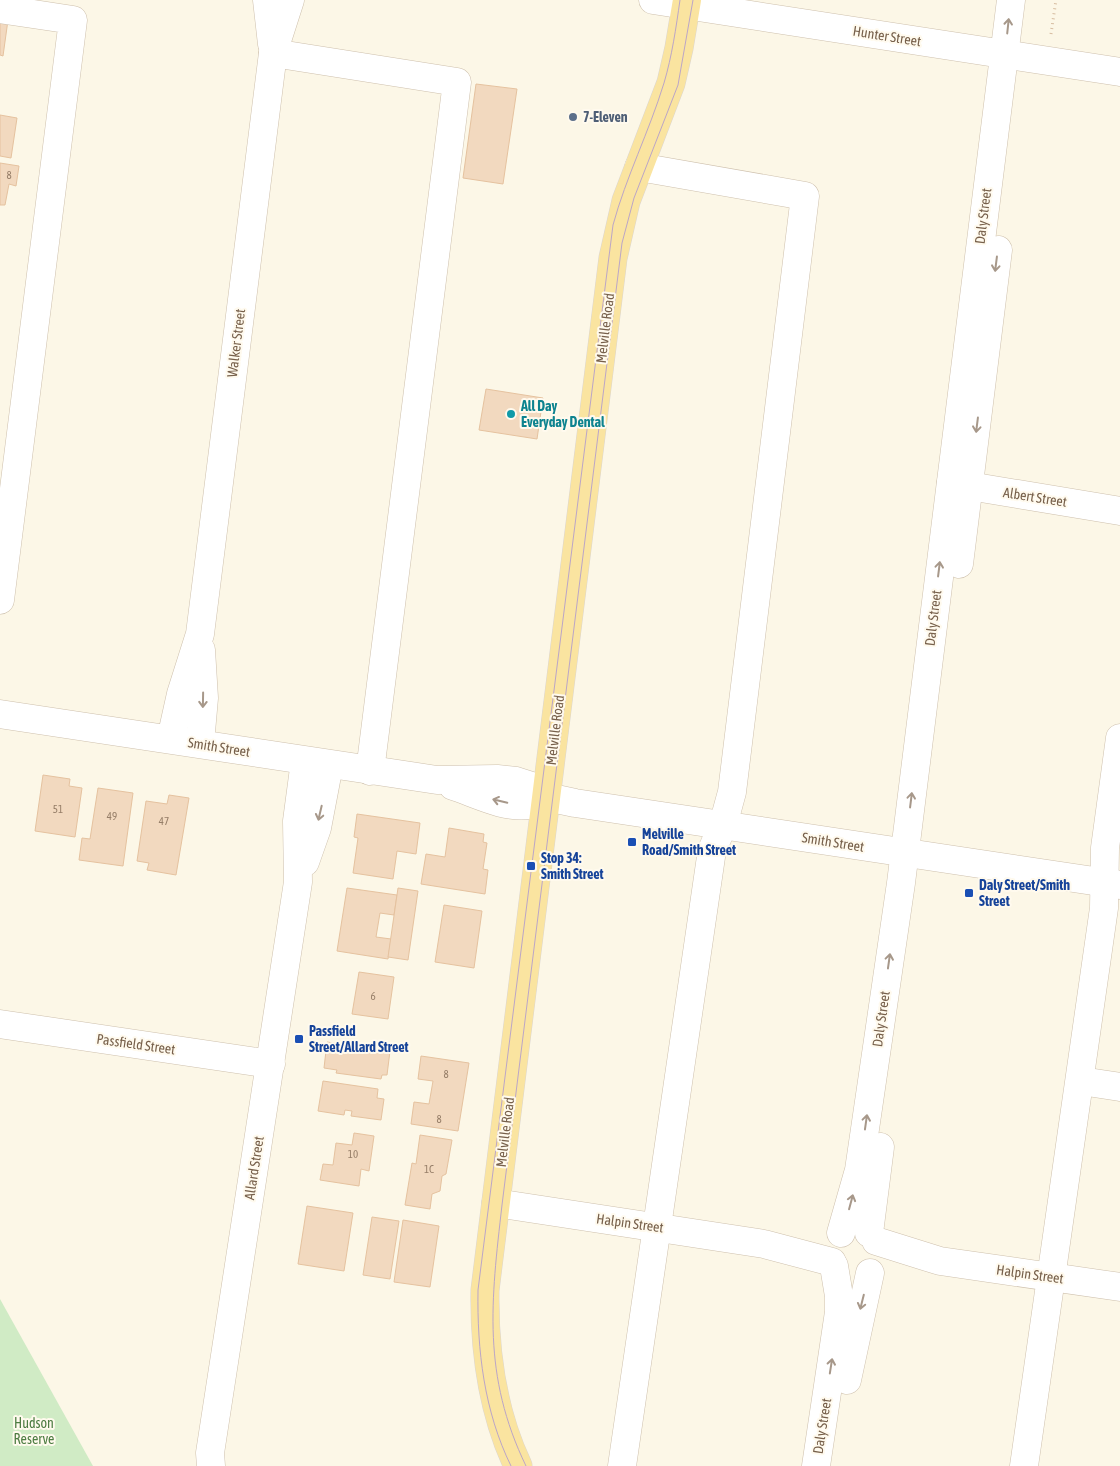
<svg xmlns="http://www.w3.org/2000/svg" width="1120" height="1466" font-family="'Asap Condensed',sans-serif">
<style>
.green{fill:#d0ebc5}
.building{fill:#f2d9bf;stroke:#e5c29f}
.lines{fill:none;stroke-linecap:round;stroke-linejoin:round}
.minor-casing{stroke:#cec0ad;stroke-width:29}
.major-casing{stroke:#dcd6d0;stroke-width:29}
.path{stroke:#d7bda1;stroke-width:3;stroke-dasharray:1 4;stroke-linecap:butt}
.minor{stroke:#fff;stroke-width:28}
.major{stroke:#fae4a0;stroke-width:28}
.tram{stroke:#bba5c7;stroke-width:1}
.oneway{stroke:#a7988a}
.service-dot{fill:#5c6f8a;stroke:#fffaee;stroke-width:2}
.culture-dot{fill:#0f9aa8;stroke:#fffaee;stroke-width:2}
.transit-dot{fill:#1a4fb4;stroke:#fffaee;stroke-width:2}
.labels{text-anchor:middle;dominant-baseline:central;stroke-width:4;stroke-linejoin:round;paint-order:stroke}
.number-label{font-size:11px;fill:#967e68}
.street-label{font-size:14px;fill:#77604b;stroke:#fffaee}
.service-label{font-size:14px;font-weight:bold;fill:#4e5e75;stroke:#fffaee;text-anchor:start}
.culture-label{font-size:14px;font-weight:bold;fill:#0d838f;stroke:#fffaee;text-anchor:start}
.transit-label{font-size:14px;font-weight:bold;fill:#164399;stroke:#fffaee;text-anchor:start}
.park-label{font-size:14px;fill:#4d7c42;stroke:#fffaee}
</style>
<rect width="100%" height="100%" fill="#fcf7e7"/>
<polygon class="green" points="0,1299 93,1466 0,1466"/>
<g class="building">
<polygon points="0,19 8,20 3,56 0,55"/>
<polygon points="476,84 517,89 503,184 463,178"/>
<polygon points="0,115 17,118 11,158 0,156"/>
<polygon points="0,163 19,166 16,186 9,184 5,205 0,205"/>
<polygon points="486,389 543,398 537,439 479,430"/>
<polygon points="43,775 70,779 69,786 82,788 75,837 35,831"/>
<polygon points="98,788 133,793 123,866 79,860 82,838 90,839"/>
<polygon points="169,795 189,798 176,875 147,870 149,863 137,861 146,801 167,804"/>
<polygon points="357,814 420,823 416,854 397,851 393,879 353,873 358,838 354,837"/>
<polygon points="449,828 484,834 483,842 487,843 483,869 488,870 485,894 421,884 426,854 445,857"/>
<polygon points="347,888 397,895 394,915 380,913 376,937 391,939 388,959 337,951"/>
<polygon points="398,888 418,891 408,960 388,957"/>
<polygon points="444,905 482,911 474,968 435,962"/>
<polygon points="359,972 394,977 388,1019 352,1014"/>
<polygon points="327,1042 390,1051 387,1075 382,1075 381,1079 336,1073 337,1070 324,1068"/>
<polygon points="421,1056 469,1063 458,1131 411,1124 414,1102 429,1104 433,1081 418,1079"/>
<polygon points="323,1081 378,1089 377,1098 384,1099 381,1120 351,1116 352,1111 345,1110 344,1115 318,1111"/>
<polygon points="354,1133 374,1136 369,1171 361,1169 359,1186 320,1180 323,1164 333,1165 336,1143 352,1145"/>
<polygon points="420,1135 452,1140 446,1174 442,1176 440,1191 432,1194 430,1209 405,1205 412,1163 416,1164"/>
<polygon points="307,1206 353,1213 344,1271 298,1264"/>
<polygon points="372,1217 399,1221 390,1279 363,1275"/>
<polygon points="403,1220 439,1226 430,1287 394,1282"/>
</g>
<g class="lines">
<defs>
<g id="minor">
<polyline points="267,0 272,44"/>
<polyline points="653,0 1120,72"/>
<polyline points="0,9 73,20 0,600"/>
<polyline points="273,53 457,82 370,771"/>
<polyline points="951,483 1120,511"/>
<polyline points="959,564 998,250"/>
<polyline points="0,714 437,780 497,779 516,781 541,789 547,797 575,803 1120,885"/>
<polyline points="171,739 181,694 200,634 273,53 290,0"/>
<polyline points="200,743 204,698 201,650"/>
<path d="M453 786C475 793 505 809 529 805 535 804 541 799 547 797"/>
<polyline points="305,862 317,828 329,765"/>
<polyline points="0,1024 271,1064"/>
<polyline points="1081,1081 1120,1087"/>
<polyline points="496,1203 764,1244 832,1262"/>
<polyline points="841,1233 859,1170 901,883 1011,0"/>
<polyline points="869,1233 880,1147"/>
<polyline points="876,1241 940,1261 1120,1287"/>
<polyline points="847,1380 870,1273"/>
<polyline points="211,1466 210,1453 298,882 297,821 305,761"/>
<polyline points="622,1466 712,850 723,825 732,792 805,196 639,167"/>
<polyline points="816,1466 839,1312 839,1296 834,1266"/>
<polyline points="1024,1466 1104,908 1105,848 1120,738"/>
</g>
<path id="major" d="M518 1466C492 1411 484 1351 485 1290L613 258 626 201 671 83 679 48 687 0"/>
</defs>
<use href="#minor" class="minor-casing"/>
<use href="#major" class="major-casing"/>
<polyline class="path" points="1051,34 1056,0"/>
<use href="#minor" class="minor"/>
<use href="#major" class="major"/>
<g class="tram">
<path d="M511 1466C484 1411 477 1350 478 1290L613 225C626 177 649 132 664 83 672 56 676 28 680 0"/>
<path d="M526 1466C482 1375 491 1301 502 1205L622 243 634 198 678 85 693 0"/>
</g>
</g>
<defs><path id="oneway-shaft" d="M-6 0H5M1.5-3L5.5 0L1.5 3" fill="none" stroke-width="1.6" stroke-linecap="round" stroke-linejoin="round" transform="scale(1.25)"/></defs>
<g class="oneway">
<use href="#oneway-shaft" transform="translate(1008 26) rotate(-84)"/>
<use href="#oneway-shaft" transform="translate(996 264) rotate(97)"/>
<use href="#oneway-shaft" transform="translate(977 425) rotate(97)"/>
<use href="#oneway-shaft" transform="translate(939 569) rotate(-83)"/>
<use href="#oneway-shaft" transform="translate(203 700) rotate(91)"/>
<use href="#oneway-shaft" transform="translate(911 800) rotate(-83)"/>
<use href="#oneway-shaft" transform="translate(500 801) rotate(-167)"/>
<use href="#oneway-shaft" transform="translate(320 813) rotate(103)"/>
<use href="#oneway-shaft" transform="translate(889 961) rotate(-82)"/>
<use href="#oneway-shaft" transform="translate(866 1122) rotate(-82)"/>
<use href="#oneway-shaft" transform="translate(851 1202) rotate(-75)"/>
<use href="#oneway-shaft" transform="translate(862 1302) rotate(104)"/>
<use href="#oneway-shaft" transform="translate(831 1366) rotate(-81)"/>
</g>
<circle class="service-dot" cx="573" cy="117" r="5"/>
<circle class="culture-dot" cx="511" cy="414" r="5"/>
<g class="transit-dot">
<rect x="627" y="837" width="10" height="10" rx="2.5"/>
<rect x="526" y="861" width="10" height="10" rx="2.5"/>
<rect x="964" y="888" width="10" height="10" rx="2.5"/>
<rect x="294" y="1034" width="10" height="10" rx="2.5"/>
</g>
<g class="labels">
<g class="number-label">
<text x="9" y="175">8</text>
<text x="58" y="809">51</text>
<text x="112" y="816">49</text>
<text x="164" y="821">47</text>
<text x="373" y="996">6</text>
<text x="446" y="1074">8</text>
<text x="439" y="1119">8</text>
<text x="353" y="1154">10</text>
<text x="429" y="1169">1C</text>
</g>
<g class="street-label">
<text transform="translate(887 36) rotate(9)">Hunter Street</text>
<text transform="translate(983 216) rotate(-83)">Daly Street</text>
<text transform="translate(605 328) rotate(-83)">Melville Road</text>
<text transform="translate(236 343) rotate(-83)">Walker Street</text>
<text transform="translate(1035 497) rotate(9)">Albert Street</text>
<text transform="translate(933 618) rotate(-83)">Daly Street</text>
<text transform="translate(555 730) rotate(-83)">Melville Road</text>
<text transform="translate(219 747) rotate(9)">Smith Street</text>
<text transform="translate(833 842) rotate(9)">Smith Street</text>
<text transform="translate(881 1019) rotate(-82)">Daly Street</text>
<text transform="translate(136 1044) rotate(8)">Passfield Street</text>
<text transform="translate(505 1132) rotate(-83)">Melville Road</text>
<text transform="translate(254 1168) rotate(-81)">Allard Street</text>
<text transform="translate(630 1223) rotate(8)">Halpin Street</text>
<text transform="translate(1030 1274) rotate(8)">Halpin Street</text>
<text transform="translate(822 1426) rotate(-81)">Daly Street</text>
</g>
<g class="service-label">
<text x="583" y="117">7-Eleven</text>
</g>
<g class="culture-label">
<text x="521" y="406">All Day<tspan x="521" dy="16">Everyday Dental</tspan></text>
</g>
<g class="transit-label">
<text x="642" y="834">Melville<tspan x="642" dy="16">Road/Smith Street</tspan></text>
<text x="541" y="858">Stop 34:<tspan x="541" dy="16">Smith Street</tspan></text>
<text x="979" y="885">Daly Street/Smith<tspan x="979" dy="16">Street</tspan></text>
<text x="309" y="1031">Passfield<tspan x="309" dy="16">Street/Allard Street</tspan></text>
</g>
<g class="park-label">
<text x="34" y="1423">Hudson<tspan x="34" dy="16">Reserve</tspan></text>
</g>
</g>
</svg>
